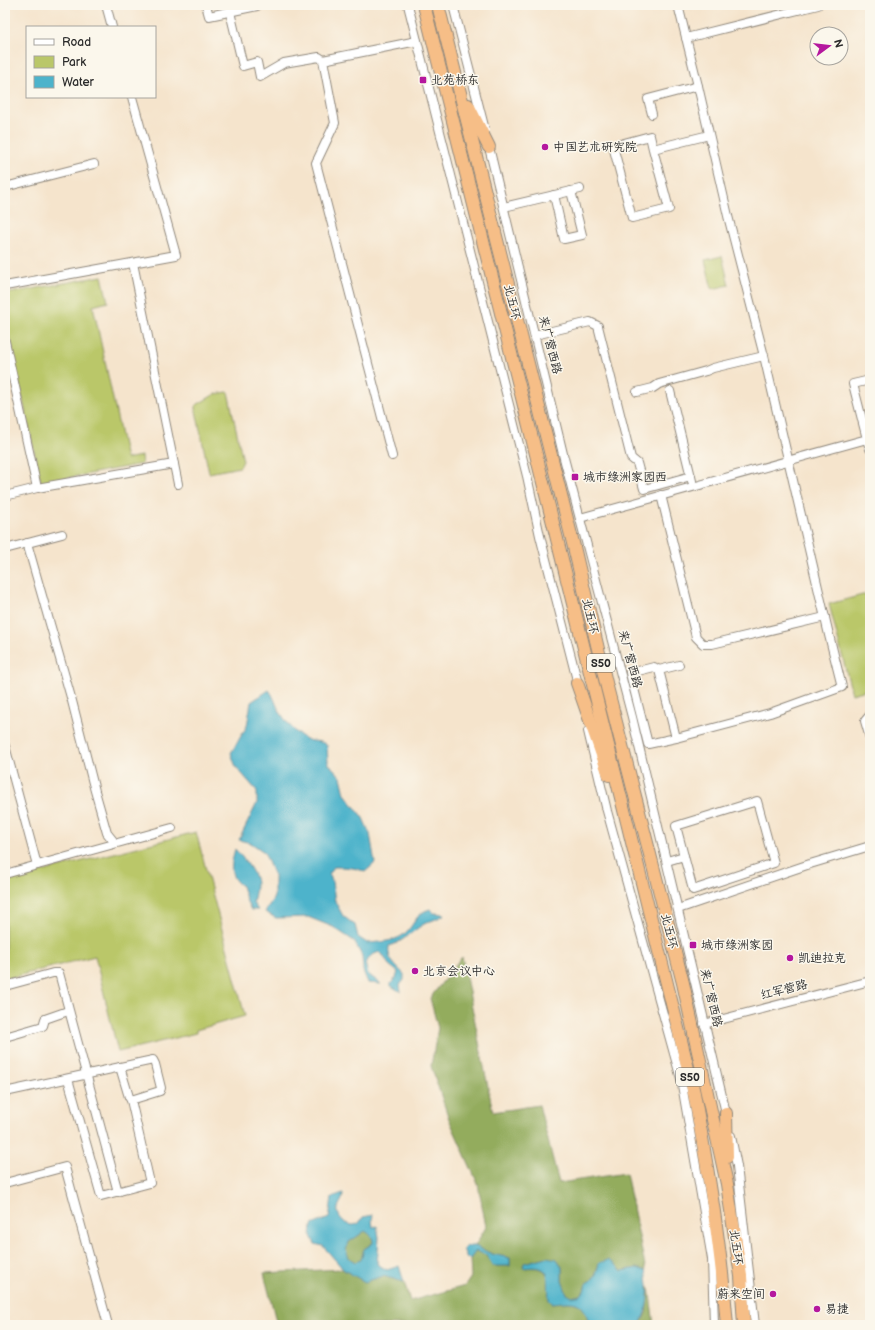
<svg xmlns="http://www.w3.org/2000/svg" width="875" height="1330" font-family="'Balsamiq Sans','LXGW WenKai TC',sans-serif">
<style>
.green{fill:#bac769;stroke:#72794a}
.forest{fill:#93ac5d;stroke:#5f6c44}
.water{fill:#4db3cb;stroke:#3c6f7b;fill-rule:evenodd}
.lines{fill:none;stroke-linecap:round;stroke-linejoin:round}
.minor-casing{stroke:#90887c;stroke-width:10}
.highway-casing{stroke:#90887c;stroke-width:14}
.minor{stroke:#fff;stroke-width:8}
.highway{stroke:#f6be87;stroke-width:12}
.poi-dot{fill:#b5179e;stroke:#fbf7ec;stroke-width:1.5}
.labels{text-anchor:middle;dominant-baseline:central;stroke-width:3;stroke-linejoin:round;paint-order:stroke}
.shield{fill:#fbf7ec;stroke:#696865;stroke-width:1}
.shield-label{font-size:11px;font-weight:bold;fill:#2b2b2b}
.poi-label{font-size:12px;fill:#2b2b2b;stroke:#fbf7ec;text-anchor:start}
.street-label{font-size:12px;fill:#2b2b2b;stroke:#fbf7ec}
</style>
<rect width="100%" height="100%" fill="#fbf7ec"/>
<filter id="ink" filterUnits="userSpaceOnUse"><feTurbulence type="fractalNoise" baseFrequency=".025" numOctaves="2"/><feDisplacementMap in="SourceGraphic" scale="8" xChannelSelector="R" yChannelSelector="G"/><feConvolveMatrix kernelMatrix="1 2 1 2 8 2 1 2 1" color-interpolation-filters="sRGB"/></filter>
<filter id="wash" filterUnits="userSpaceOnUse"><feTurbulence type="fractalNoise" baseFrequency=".012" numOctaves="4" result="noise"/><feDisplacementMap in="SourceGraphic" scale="16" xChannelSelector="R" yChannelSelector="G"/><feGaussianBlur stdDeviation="0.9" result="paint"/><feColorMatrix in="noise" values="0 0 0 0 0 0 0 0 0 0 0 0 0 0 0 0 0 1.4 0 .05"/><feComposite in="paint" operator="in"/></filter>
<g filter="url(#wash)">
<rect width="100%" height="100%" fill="#f5e4cc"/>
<g class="green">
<polygon points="722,256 729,285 712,289 705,260"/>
<polygon points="102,276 108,302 93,306 126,459 141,456 142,464 41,483 5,318 5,294"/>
<polygon points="228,392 243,461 240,467 209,473 195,406 215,394"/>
<polygon points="870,593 870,689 852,694 829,604"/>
<polygon points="196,832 245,1016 196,1030 196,1033 118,1052 95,956 5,979 5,881"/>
</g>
<g class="forest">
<path d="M462 957 493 1112 539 1105 559 1183 626 1173 646 1271 637 1268 622 1271 615 1264 597 1268 596 1274 592 1280 586 1284 584 1291 581 1295 572 1297 567 1295 562 1281V1267L547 1257 524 1263 523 1268C554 1265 547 1277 549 1300L552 1303C575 1301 584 1299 589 1325H277L264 1273 342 1269 365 1281 383 1276 404 1282 410 1301 465 1286 471 1277 470 1259 476 1251 486 1255 493 1266H510V1258L492 1254 475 1246 486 1227 478 1184 449 1119 431 1066 438 1028 430 998Z"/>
<path d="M365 1231C370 1234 373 1237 373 1243L364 1249 361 1260 355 1262 349 1258 345 1250 349 1242Z"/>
<polygon points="649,1287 654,1325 640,1325 646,1313"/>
</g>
<g class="water">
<path d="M269 690C274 696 275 703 279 710 285 721 295 733 306 739 313 743 318 739 327 745L328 763 341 777 345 794 363 818 370 834 375 863 365 872C356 867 344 867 334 867L329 873 332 881 335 901 343 916 355 925 358 937 367 943C379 942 393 942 403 935 414 927 415 913 430 909L434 913 445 914C439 919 431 920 424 924 412 931 402 943 389 946 387 960 395 965 404 974V980L400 985 401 992 391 986V983L396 978 398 972 389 965 383 955 379 952 372 955 365 963 368 974 381 984 368 983 363 971 362 956 354 941 333 927 308 917 276 918 265 912 274 897V876L264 852 251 843 239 840 257 803V791L236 767 231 753 247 726 251 702Z"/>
<path d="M235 849C242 857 256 872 256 884 256 890 254 897 253 903L258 910H251L247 902 242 886C228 878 231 863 235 849Z"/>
<path d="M343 1193C343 1201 340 1201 338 1208 336 1216 345 1225 353 1225 355 1225 357 1224 359 1223L363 1217 373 1215 372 1220 373 1227 377 1226 379 1237 377 1264 387 1270 399 1266 404 1282 383 1276 365 1282 344 1270 323 1246 315 1244 311 1236 312 1225 329 1218 332 1197ZM365 1231C370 1234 373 1237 373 1243L364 1249 361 1260 355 1262 349 1258 346 1250 349 1242Z"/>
<polygon points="467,1246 475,1246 492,1254 510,1258 510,1266 493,1266 486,1255 476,1251 470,1259 467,1258 463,1249"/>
<path d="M547 1257 557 1259 562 1267V1281L567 1294 572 1297 581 1295 584 1291 586 1284 592 1280 596 1274 599 1263 608 1260 615 1264 622 1271 637 1268 646 1271C650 1291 649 1306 640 1325H589C584 1299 575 1301 552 1303L549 1300C547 1277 554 1264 523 1268L524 1263Z"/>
</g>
</g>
<g filter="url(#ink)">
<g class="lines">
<defs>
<g id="minor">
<polyline points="106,5 112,27"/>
<polyline points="206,5 209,16 257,6 257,5"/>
<polyline points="408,5 527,476 540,536 579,688"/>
<polyline points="453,5 485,130"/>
<polyline points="678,5 698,86 728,216 764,356 829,635 842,687 770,713 676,738 659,670 679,665"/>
<polyline points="230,12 243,66 257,62 260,77 284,63 319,57 323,60"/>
<polyline points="686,38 818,5"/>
<polyline points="652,114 648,99 698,86"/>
<polyline points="488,143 564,458 632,717 727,1117"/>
<polyline points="653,149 669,209 632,218 613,146 650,136 653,149 709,135"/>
<polyline points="5,187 94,164"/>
<polyline points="554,195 564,239 582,235 571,191"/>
<polyline points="504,207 580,189"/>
<polyline points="133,263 178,484"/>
<polyline points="5,286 176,255 132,97"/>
<polyline points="535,335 590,322 598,326 631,458 637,463 644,489 691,476"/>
<polyline points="5,341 37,488"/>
<polyline points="670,391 692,481"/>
<polyline points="637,392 653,388 659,384 706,371 713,368 764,356"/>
<polyline points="867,439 870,449"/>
<polyline points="392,456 316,163 335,123 323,60 417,41"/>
<polyline points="661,495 696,637 703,644 712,644 825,617"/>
<polyline points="5,496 37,488 174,464"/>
<polyline points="580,518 867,439 853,384 870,380"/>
<polyline points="27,543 72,701 95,791 107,833 115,843"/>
<polyline points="5,549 62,534"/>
<polyline points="659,670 654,667 630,673 648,744 676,738"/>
<polyline points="870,715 865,721 870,738"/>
<polyline points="588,731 607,811 681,1079 712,1259 714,1325"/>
<polyline points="5,746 37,865"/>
<polygon points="757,801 774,863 693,890 676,826"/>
<polyline points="667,861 684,856"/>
<polyline points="5,874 172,828"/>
<polyline points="678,909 810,864 870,846"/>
<polyline points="5,986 53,973 59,973 118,1192"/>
<polyline points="704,1024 870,981"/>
<polyline points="5,1037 43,1026 45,1019 68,1011"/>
<polyline points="68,1079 101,1196 150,1183 131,1100 129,1097 120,1067"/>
<polyline points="5,1092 153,1060 155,1064 161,1088 160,1091 131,1100"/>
<polyline points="731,1136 737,1166 755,1325"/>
<polyline points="5,1183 65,1167 108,1325"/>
</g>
<g id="highway">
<path d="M424 5 507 337 694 1093C708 1170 721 1247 727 1325"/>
<polyline points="438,5 574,547 607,687 683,983 727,1184 741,1276 744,1325"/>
<polyline points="468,105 489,147"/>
<polyline points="577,683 609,775"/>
<polyline points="726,1113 727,1157"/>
</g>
</defs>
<use href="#minor" class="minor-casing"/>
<use href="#highway" class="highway-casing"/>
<use href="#minor" class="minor"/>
<use href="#highway" class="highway"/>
</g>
</g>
<g class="poi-dot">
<rect x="419" y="76" width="8" height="8" rx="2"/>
<circle cx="545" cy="147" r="4"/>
<rect x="571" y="473" width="8" height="8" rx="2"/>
<rect x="689" y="941" width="8" height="8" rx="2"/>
<circle cx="790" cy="958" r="4"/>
<circle cx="415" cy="971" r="4"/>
<circle cx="773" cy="1294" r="4"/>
<circle cx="817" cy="1309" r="4"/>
</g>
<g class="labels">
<g class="shield">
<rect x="587" y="654" width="28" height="18" rx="3"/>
<rect x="676" y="1068" width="28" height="18" rx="3"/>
</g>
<g class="shield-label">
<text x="601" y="663">S50</text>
<text x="690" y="1077">S50</text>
</g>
<g class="poi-label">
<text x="431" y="80">北苑桥东</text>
<text x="553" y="147">中国艺术研究院</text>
<text x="583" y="477">城市绿洲家园西</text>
<text x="701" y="945">城市绿洲家园</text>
<text x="798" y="958">凯迪拉克</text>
<text x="423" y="971">北京会议中心</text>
<text x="765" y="1294" text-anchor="end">蔚来空间</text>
<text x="825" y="1309">易捷</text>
</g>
<g class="street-label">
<text transform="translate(512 302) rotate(76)">北五环</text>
<text transform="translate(550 345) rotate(76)">来广营西路</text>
<text transform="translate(590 616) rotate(77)">北五环</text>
<text transform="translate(630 659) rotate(75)">来广营西路</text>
<text transform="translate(669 931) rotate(76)">北五环</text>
<text transform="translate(784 990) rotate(-14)">红军营路</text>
<text transform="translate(711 998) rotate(77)">来广营西路</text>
<text transform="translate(736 1247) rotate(82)">北五环</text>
</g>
</g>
<rect width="875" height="1330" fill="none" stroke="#fbf7ec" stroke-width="20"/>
<rect x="26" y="26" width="130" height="72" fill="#fbf7ec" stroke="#a8a59f"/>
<rect x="34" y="39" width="20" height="6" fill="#ffffff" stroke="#a8a59f"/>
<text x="62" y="46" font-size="12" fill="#2b2b2b">Road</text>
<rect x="34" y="56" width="20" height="12" fill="#bac769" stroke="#a8a59f"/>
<text x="62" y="66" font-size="12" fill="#2b2b2b">Park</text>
<rect x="34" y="76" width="20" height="12" fill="#4db3cb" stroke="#a8a59f"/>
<text x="62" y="86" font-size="12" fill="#2b2b2b">Water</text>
<g transform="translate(829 46) rotate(75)"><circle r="19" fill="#fbf7ec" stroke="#a8a59f"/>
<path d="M0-3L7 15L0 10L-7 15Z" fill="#b5179e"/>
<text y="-6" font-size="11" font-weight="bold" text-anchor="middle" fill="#2b2b2b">N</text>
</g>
</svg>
